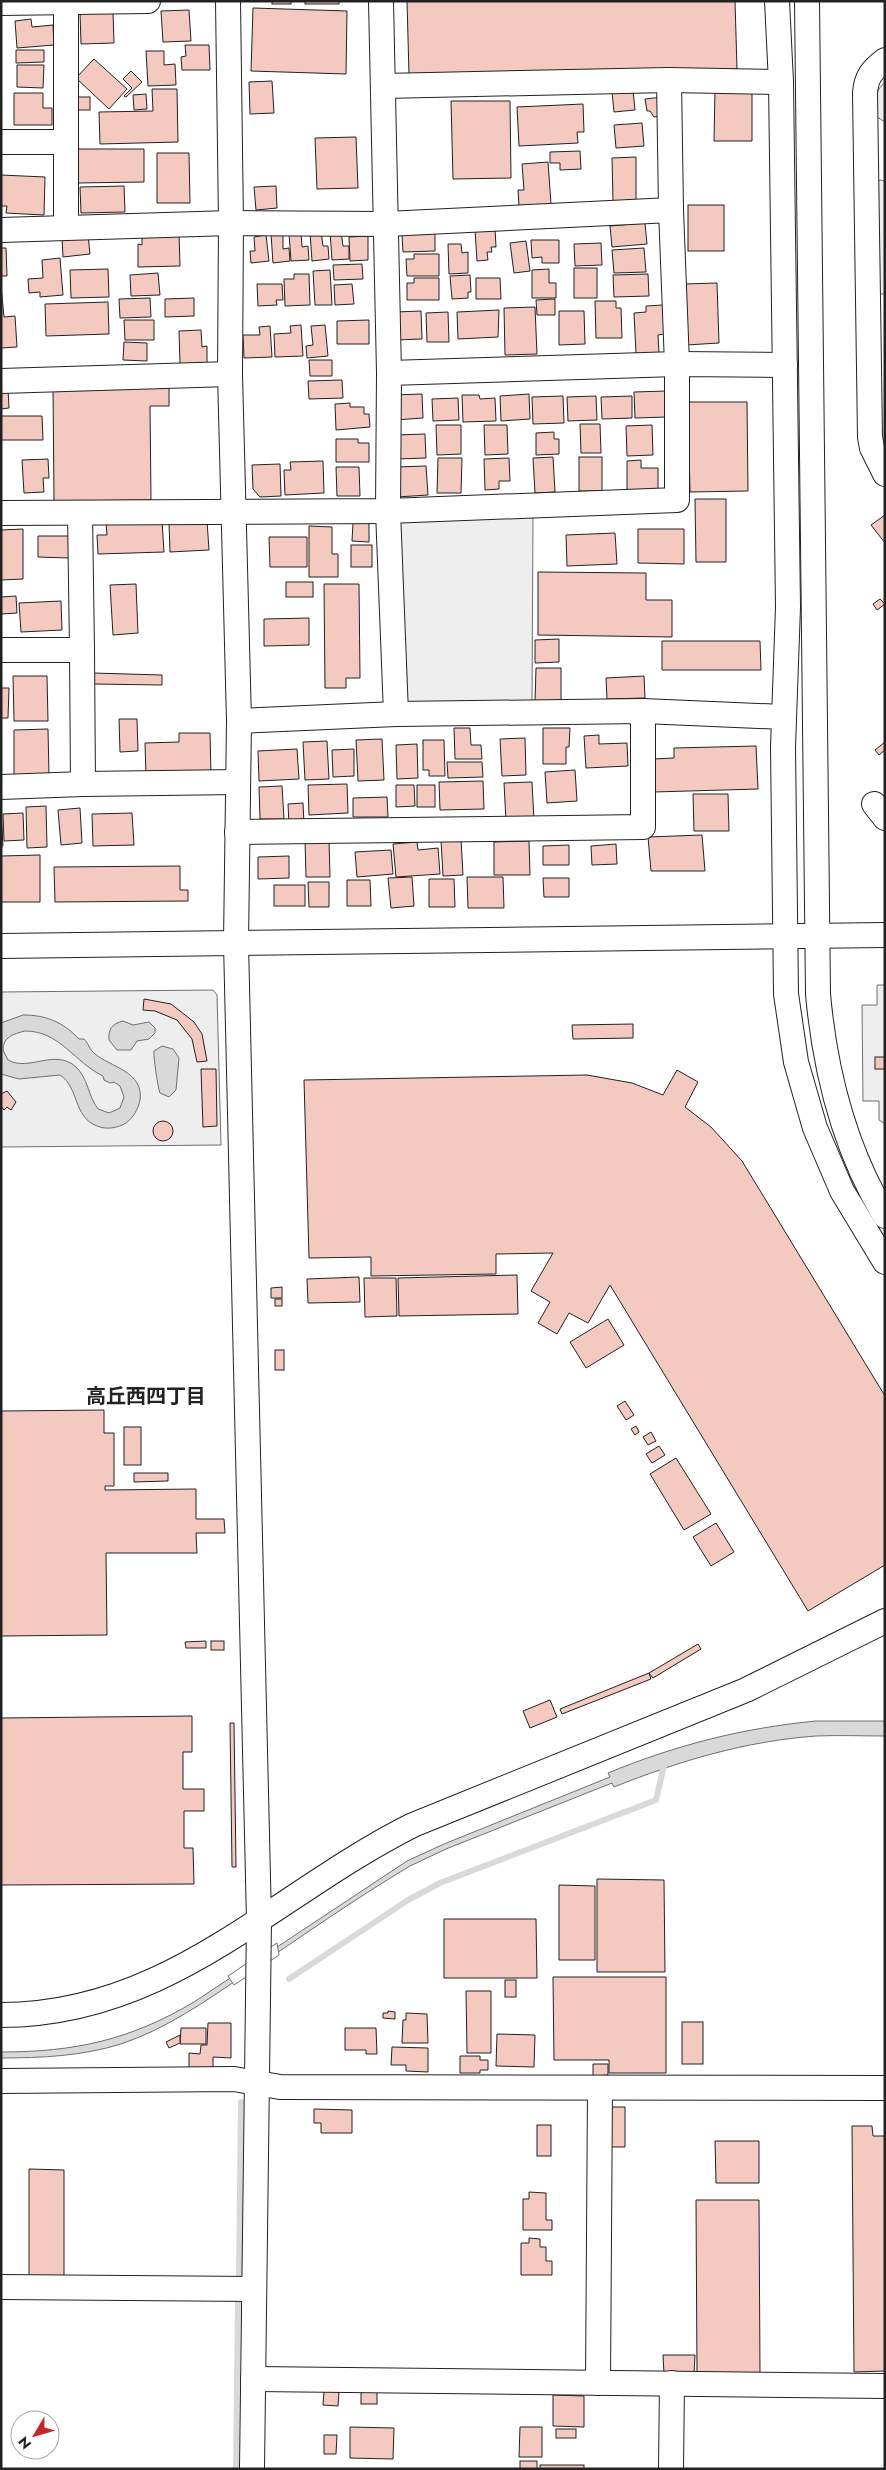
<svg xmlns="http://www.w3.org/2000/svg" width="886" height="2470" font-family="Jost,'Noto Sans JP',sans-serif">
<style>
.green{fill:#eee;stroke:#6f6f6f}
.parking{fill:#ededed;stroke:#6f6f6f}
.water{fill:#d9d9d9;stroke:#6f6f6f;fill-rule:evenodd}
.pier{fill:#fff;stroke:#6f6f6f}
.lines{fill:none;stroke-linecap:round;stroke-linejoin:round}
.stream{stroke:#d9d9d9;stroke-width:6}
.building{fill:#f3c9c0;stroke:#222}
.minor-casing{stroke:#222;stroke-width:26}
.minor{stroke:#fff;stroke-width:24}
.labels{text-anchor:middle;dominant-baseline:central;stroke-width:4;stroke-linejoin:round;paint-order:stroke}
.neighbourhood-label{font-size:20px;font-weight:bold;fill:#222;stroke:#fff}
</style>
<rect width="100%" height="100%" fill="#fff"/>
<g class="green">
<path d="M885 83V122L877 117C875 106 874 89 885 83Z"/>
<polygon points="880,180 885,181 885,294 876,294 876,183"/>
<polygon points="533,513 532,707 401,710 397,520"/>
<polygon points="213,990 217,995 221,1145 1,1147 1,992"/>
</g>
<polygon class="parking" points="877,985 885,985 885,1124 879,1120 879,1101 863,1101 862,1005 877,1005"/>
<g class="water">
<path d="M23 1015C46 1015 63 1022 79 1039H84C89 1044 89 1049 95 1054 111 1067 144 1072 140 1100 138 1109 134 1117 126 1123 118 1128 106 1130 97 1126 73 1117 79 1087 60 1075L19 1079 1 1074V1023ZM25 1031C60 1031 74 1062 103 1076L104 1080 110 1083 114 1082 120 1086 124 1097 120 1108 109 1113 98 1109C88 1096 88 1078 76 1067 55 1048 29 1072 8 1060L3 1050C3 1037 13 1034 25 1031Z"/>
<path d="M123 1021 133 1025 149 1022 155 1028V1033L149 1039 137 1041 131 1050H117L109 1040C108 1029 112 1024 123 1021Z"/>
<path d="M162 1046 173 1049 179 1058 176 1090 169 1097 160 1093C158 1089 153 1054 154 1051Z"/>
<path d="M816 1721H885V1736C862 1736 839 1735 816 1736 746 1741 679 1761 614 1787L612 1783 446 1849 410 1866C353 1900 298 1939 243 1976 204 2002 166 2029 121 2044 82 2056 42 2058 1 2058V2052C75 2052 130 2040 194 2002L407 1861 444 1844 610 1777 608 1773C676 1745 743 1728 816 1721Z"/>
</g>
<polygon class="pier" points="277,1943 279,1955 234,1985 228,1976"/>
<g class="lines">
<g class="stream">
<polyline points="289,1979 408,1900 440,1883 656,1800 665,1761"/>
<polyline points="239,2278 241,2102"/>
<polyline points="236,2469 238,2302"/>
</g>
</g>
<g class="building">
<rect x="272" y="1" width="19" height="3"/>
<rect x="305" y="1" width="34" height="3"/>
<polygon points="407,1 735,1 737,69 409,75"/>
<polygon points="253,8 347,11 346,74 251,71"/>
<polygon points="189,10 191,41 163,42 161,11"/>
<polygon points="80,12 113,12 114,43 81,44"/>
<polygon points="31,19 32,27 53,25 54,45 17,48 15,21"/>
<polygon points="185,45 209,45 210,70 182,70 181,57 186,56"/>
<polygon points="16,50 44,50 44,62 16,63"/>
<polygon points="146,51 164,51 164,65 175,64 176,85 148,86"/>
<polygon points="94,59 127,89 109,109 76,78"/>
<polygon points="17,65 44,65 43,88 17,87"/>
<polygon points="131,71 142,82 126,97 124,96 132,88 123,79"/>
<polygon points="272,81 274,113 250,114 249,82"/>
<polygon points="152,89 177,89 178,142 100,144 99,112 153,111"/>
<polygon points="715,89 752,89 752,141 714,141"/>
<polygon points="633,90 635,110 614,112 612,92"/>
<polygon points="14,93 43,93 43,108 52,108 52,125 14,125"/>
<polygon points="146,94 147,109 134,110 133,95"/>
<rect x="73" y="97" width="17" height="13"/>
<polygon points="663,97 665,115 654,117 650,111 647,111 645,99"/>
<polygon points="451,101 510,101 511,178 453,179"/>
<polygon points="583,104 584,132 577,132 578,143 519,146 517,107"/>
<polygon points="642,123 644,146 616,148 614,125"/>
<polygon points="356,137 358,188 317,189 315,138"/>
<polygon points="76,149 144,149 144,182 76,183"/>
<polygon points="580,151 581,169 560,170 560,163 550,163 550,152"/>
<polygon points="157,153 189,153 190,203 157,203"/>
<polygon points="636,157 636,201 613,201 612,158"/>
<polygon points="548,162 551,204 519,206 518,190 524,190 522,164"/>
<polygon points="1,175 45,177 44,215 6,213 7,206 1,206"/>
<polygon points="124,186 125,212 81,213 80,187"/>
<polygon points="276,186 277,208 256,210 254,187"/>
<rect x="688" y="205" width="36" height="46"/>
<polygon points="645,223 647,244 612,247 610,226"/>
<polygon points="495,228 496,247 491,247 492,252 487,252 488,260 477,261 475,230"/>
<polygon points="435,229 435,251 403,252 402,235"/>
<polygon points="321,231 323,246 328,246 329,259 312,261 310,232"/>
<polygon points="341,231 343,246 349,246 349,259 332,260 330,232"/>
<polygon points="301,232 302,247 308,246 309,260 291,261 289,233"/>
<polygon points="179,234 180,266 138,267 138,244 142,245 142,235"/>
<polygon points="271,234 283,234 283,249 289,248 290,261 273,263"/>
<polygon points="88,235 90,254 63,257 62,237"/>
<polygon points="266,235 269,261 251,263 250,251 255,251 254,237"/>
<polygon points="368,236 368,260 350,261 349,237"/>
<polygon points="531,240 559,240 559,263 542,263 542,257 532,258"/>
<polygon points="526,241 530,271 514,273 510,243"/>
<polygon points="601,243 602,265 575,266 574,244"/>
<polygon points="448,244 461,244 462,253 468,252 468,273 449,274"/>
<polygon points="1,248 6,248 7,276 1,276"/>
<polygon points="644,248 646,272 614,273 612,250"/>
<polygon points="414,254 439,254 439,276 407,276 406,259 414,259"/>
<polygon points="60,258 63,295 40,297 40,292 29,293 28,279 43,278 42,260"/>
<polygon points="362,264 363,279 334,280 333,265"/>
<rect x="574" y="268" width="23" height="30"/>
<polygon points="108,269 109,297 71,298 70,270"/>
<polygon points="549,269 549,283 556,283 556,298 532,298 532,270"/>
<polygon points="330,270 332,305 315,305 313,271"/>
<polygon points="158,273 160,295 131,296 130,275"/>
<polygon points="294,274 309,274 310,305 285,306 284,279 294,279"/>
<polygon points="648,274 649,296 614,297 613,275"/>
<polygon points="470,275 471,292 468,292 468,298 452,299 450,276"/>
<polygon points="414,278 439,278 439,300 407,300 407,283 414,283"/>
<polygon points="476,278 500,278 501,299 476,299"/>
<polygon points="717,283 719,343 686,345 684,284"/>
<polygon points="257,284 282,284 283,300 276,300 277,305 258,306"/>
<polygon points="352,284 354,304 335,305 334,285"/>
<polygon points="1,286 4,317 15,316 17,347 1,348"/>
<polygon points="150,298 151,317 120,318 119,299"/>
<polygon points="194,298 194,316 165,317 165,299"/>
<polygon points="555,299 555,315 537,315 536,300"/>
<polygon points="595,301 616,301 616,308 621,308 622,338 596,338"/>
<polygon points="108,302 109,334 46,336 45,304"/>
<polygon points="663,305 665,334 658,335 659,353 636,354 634,313 646,312 646,306"/>
<polygon points="535,307 537,354 505,355 504,308"/>
<polygon points="499,310 498,337 458,339 457,312"/>
<polygon points="421,311 422,339 396,340 395,312"/>
<polygon points="559,311 584,311 585,344 559,345"/>
<polygon points="448,312 449,342 427,342 426,313"/>
<polygon points="124,320 154,320 154,340 125,340"/>
<polygon points="369,320 369,344 337,344 337,321"/>
<polygon points="301,325 303,356 275,357 274,334 291,333 290,326"/>
<polygon points="325,325 328,356 307,358 306,346 313,345 311,326"/>
<polygon points="270,326 272,357 244,358 243,335 260,335 259,327"/>
<polygon points="201,330 202,347 207,346 207,364 180,364 179,331"/>
<polygon points="124,342 147,343 147,361 123,360"/>
<polygon points="309,360 332,360 332,376 310,376"/>
<polygon points="342,380 343,398 309,399 308,381"/>
<polygon points="169,386 169,406 150,406 151,500 54,501 53,387"/>
<polygon points="8,389 9,408 1,409 1,390"/>
<polygon points="666,391 667,417 635,418 634,392"/>
<polygon points="422,394 423,418 395,420 393,395"/>
<polygon points="529,394 530,419 501,421 500,396"/>
<polygon points="462,395 479,395 480,399 495,398 496,421 463,422"/>
<polygon points="563,396 564,423 533,424 532,397"/>
<polygon points="596,396 597,420 568,421 567,397"/>
<polygon points="632,396 632,418 602,419 601,397"/>
<polygon points="458,398 459,420 433,421 432,399"/>
<polygon points="688,402 747,402 748,491 690,492"/>
<polygon points="350,403 350,407 364,407 364,414 369,414 370,427 336,430 335,404"/>
<polygon points="1,416 42,416 43,440 1,440"/>
<polygon points="580,424 600,424 601,453 581,453"/>
<polygon points="436,425 461,425 461,454 437,455"/>
<polygon points="484,425 507,425 508,454 485,455"/>
<polygon points="652,425 653,455 627,456 626,426"/>
<polygon points="554,432 554,439 559,439 559,454 536,455 536,433"/>
<polygon points="425,434 426,458 397,459 396,435"/>
<polygon points="336,439 358,439 358,443 369,443 369,462 336,462"/>
<polygon points="553,457 555,492 535,493 533,458"/>
<rect x="579" y="457" width="23" height="34"/>
<polygon points="438,458 462,458 461,493 437,493"/>
<polygon points="509,458 510,481 499,481 499,489 485,490 484,459"/>
<polygon points="48,459 49,478 43,478 44,492 24,493 22,460"/>
<polygon points="641,460 641,468 658,468 658,490 627,490 627,461"/>
<polygon points="323,461 324,493 285,495 284,470 291,470 290,462"/>
<polygon points="280,464 281,496 260,497 253,489 252,465"/>
<polygon points="426,466 428,495 397,497 396,467"/>
<polygon points="336,467 359,467 360,496 337,496"/>
<polygon points="695,499 726,499 726,562 696,562"/>
<polygon points="885,515 885,543 871,525"/>
<polygon points="162,521 164,552 98,554 97,535 107,535 106,523"/>
<polygon points="207,521 209,550 170,552 169,523"/>
<polygon points="353,523 369,523 369,542 352,541"/>
<polygon points="309,526 332,527 332,554 338,554 338,577 309,577"/>
<polygon points="23,529 23,579 1,580 1,530"/>
<polygon points="638,529 684,529 684,564 638,563"/>
<polygon points="615,533 617,564 567,566 566,535"/>
<polygon points="38,536 69,536 69,558 38,557"/>
<polygon points="269,537 307,537 307,567 270,567"/>
<rect x="351" y="545" width="21" height="22"/>
<polygon points="538,572 646,573 646,600 672,600 672,637 538,635"/>
<rect x="286" y="582" width="27" height="15"/>
<polygon points="136,584 138,633 113,635 110,585"/>
<polygon points="324,584 359,584 360,678 346,678 346,688 325,688"/>
<polygon points="16,596 17,613 1,614 1,597"/>
<polygon points="880,599 885,604 877,610 873,604"/>
<polygon points="61,601 62,630 21,632 19,603"/>
<polygon points="309,618 309,645 264,646 264,619"/>
<polygon points="559,639 559,662 535,663 535,640"/>
<polygon points="662,641 760,641 761,670 662,670"/>
<polygon points="536,668 561,668 561,703 535,702"/>
<polygon points="93,673 162,675 162,685 93,684"/>
<polygon points="13,676 47,676 48,721 14,721"/>
<polygon points="644,676 645,698 607,699 606,678"/>
<polygon points="1,688 9,688 8,718 1,718"/>
<polygon points="119,719 137,719 138,751 120,752"/>
<polygon points="454,728 470,728 471,745 481,745 482,759 455,759"/>
<polygon points="543,728 570,728 569,747 566,747 566,764 543,764"/>
<polygon points="48,729 49,775 14,775 14,730"/>
<polygon points="179,733 210,733 211,775 146,776 145,743 179,742"/>
<polygon points="599,735 599,744 627,743 628,766 586,768 584,736"/>
<polygon points="525,738 526,775 502,776 500,739"/>
<polygon points="382,739 384,780 358,781 356,740"/>
<polygon points="423,740 444,740 445,776 429,776 429,770 423,770"/>
<polygon points="327,741 329,779 305,780 303,742"/>
<polygon points="885,742 885,750 879,755 875,750"/>
<polygon points="417,744 418,778 397,779 396,745"/>
<polygon points="756,746 758,789 654,792 653,759 674,758 674,748"/>
<polygon points="297,749 299,779 259,781 258,751"/>
<polygon points="354,749 354,776 333,777 332,750"/>
<polygon points="447,762 482,762 483,777 448,778"/>
<polygon points="575,770 577,801 547,803 545,772"/>
<polygon points="483,781 484,809 440,810 439,782"/>
<polygon points="532,782 534,820 506,821 504,783"/>
<polygon points="347,784 348,813 309,815 308,785"/>
<polygon points="396,785 414,785 415,806 396,807"/>
<rect x="417" y="785" width="18" height="22"/>
<polygon points="282,786 284,819 260,819 259,787"/>
<polygon points="693,794 728,794 729,831 694,831"/>
<polygon points="387,797 388,817 353,817 353,798"/>
<polygon points="303,803 304,824 289,825 288,804"/>
<polygon points="46,806 47,847 27,848 26,807"/>
<polygon points="80,808 82,843 61,845 58,810"/>
<polygon points="1,812 3,846 1,846"/>
<polygon points="23,813 24,840 4,841 3,814"/>
<polygon points="132,813 134,845 93,846 92,814"/>
<polygon points="702,835 705,871 651,871 648,837"/>
<polygon points="461,839 463,875 443,876 441,840"/>
<polygon points="305,840 329,840 330,877 306,877"/>
<polygon points="529,841 530,875 494,875 494,842"/>
<polygon points="417,842 418,850 438,848 440,874 396,877 393,844"/>
<polygon points="616,844 617,864 592,865 591,846"/>
<polygon points="569,845 569,865 543,865 543,846"/>
<polygon points="391,850 393,874 357,877 355,852"/>
<polygon points="40,855 40,902 1,902 1,856"/>
<polygon points="289,856 289,878 258,879 258,857"/>
<polygon points="180,866 180,890 188,890 188,901 55,902 54,867"/>
<polygon points="412,877 414,906 391,908 388,878"/>
<polygon points="467,877 503,877 504,908 468,908"/>
<polygon points="543,878 569,878 569,897 544,897"/>
<polygon points="429,879 454,879 455,907 429,907"/>
<polygon points="347,880 370,880 371,906 347,906"/>
<polygon points="308,882 329,882 329,907 309,907"/>
<rect x="274" y="885" width="31" height="21"/>
<polygon points="144,999 171,1004 194,1022 202,1034 207,1061 197,1062 192,1039 177,1020 155,1011 143,1010"/>
<polygon points="633,1024 633,1038 573,1039 572,1025"/>
<rect x="875" y="1057" width="10" height="12"/>
<polygon points="201,1069 216,1069 217,1126 203,1127"/>
<polygon points="677,1070 698,1082 685,1107 711,1127 742,1161 885,1396 885,1565 808,1611 610,1285 588,1323 569,1313 557,1334 538,1323 550,1302 531,1291 553,1253 496,1254 496,1274 371,1276 371,1257 309,1258 304,1080 587,1075 632,1083 663,1095"/>
<polygon points="7,1091 16,1102 11,1110 7,1107 4,1110 1,1106 1,1094"/>
<circle cx="163" cy="1131" r="10"/>
<polygon points="517,1275 518,1314 399,1316 398,1278"/>
<polygon points="359,1277 360,1302 308,1303 307,1279"/>
<polygon points="364,1278 396,1278 397,1316 365,1317"/>
<polygon points="282,1287 282,1298 271,1298 271,1288"/>
<rect x="275" y="1299" width="7" height="7"/>
<polygon points="608,1319 624,1345 586,1368 570,1342"/>
<rect x="275" y="1350" width="9" height="20"/>
<polygon points="625,1401 634,1415 626,1420 617,1406"/>
<polygon points="104,1410 104,1433 114,1433 114,1486 105,1486 105,1490 196,1489 196,1519 224,1519 225,1533 196,1533 197,1553 106,1553 107,1635 1,1636 1,1411"/>
<polygon points="636,1426 639,1432 635,1435 631,1429"/>
<rect x="124" y="1427" width="17" height="38"/>
<polygon points="651,1432 656,1441 648,1445 643,1437"/>
<polygon points="659,1446 665,1455 652,1463 646,1454"/>
<polygon points="676,1458 711,1514 684,1530 650,1474"/>
<polygon points="134,1473 168,1473 168,1481 134,1482"/>
<polygon points="716,1523 734,1552 711,1566 693,1537"/>
<polygon points="206,1641 206,1648 186,1648 185,1642"/>
<rect x="211" y="1641" width="13" height="9"/>
<polygon points="698,1644 701,1649 653,1678 649,1673"/>
<polygon points="649,1673 651,1679 562,1714 560,1709"/>
<polygon points="550,1700 557,1717 530,1728 523,1711"/>
<polygon points="192,1716 192,1752 183,1752 183,1789 204,1789 204,1811 184,1811 184,1848 193,1848 194,1884 1,1885 1,1718"/>
<polygon points="230,1723 234,1723 236,1867 232,1867"/>
<polygon points="597,1879 664,1880 665,1972 597,1972"/>
<polygon points="559,1885 595,1886 595,1960 559,1960"/>
<polygon points="444,1919 536,1919 537,1978 444,1978"/>
<polygon points="553,1977 666,1977 666,2073 609,2073 609,2060 554,2060"/>
<rect x="505" y="1980" width="11" height="17"/>
<polygon points="466,1991 491,1991 491,2053 467,2053"/>
<polygon points="388,2011 395,2012 395,2019 383,2018 383,2013 388,2013"/>
<polygon points="406,2013 427,2014 428,2043 402,2043 403,2020 406,2020"/>
<rect x="682" y="2022" width="21" height="42"/>
<polygon points="208,2023 231,2023 231,2058 213,2057 213,2068 189,2068 189,2053 200,2054 201,2045 207,2045"/>
<polygon points="181,2028 206,2028 206,2044 180,2044"/>
<polygon points="345,2028 376,2028 377,2054 366,2054 366,2050 345,2050"/>
<polygon points="497,2034 535,2035 534,2067 496,2066"/>
<polygon points="180,2035 180,2043 169,2048 166,2042"/>
<polygon points="392,2047 428,2048 428,2072 406,2071 406,2065 391,2065"/>
<polygon points="460,2056 480,2056 480,2060 488,2060 488,2070 480,2070 480,2073 460,2073"/>
<polygon points="593,2064 608,2064 608,2075 593,2076"/>
<polygon points="608,2107 625,2107 625,2147 609,2147"/>
<polygon points="314,2109 352,2110 352,2133 321,2133 321,2123 314,2123"/>
<rect x="537" y="2125" width="14" height="31"/>
<polygon points="852,2126 872,2126 873,2136 885,2136 885,2371 854,2372"/>
<polygon points="715,2141 759,2141 759,2183 716,2183"/>
<polygon points="29,2169 64,2170 64,2279 29,2279"/>
<polygon points="529,2192 546,2193 546,2220 552,2220 552,2230 523,2230 523,2199 529,2199"/>
<polygon points="696,2200 759,2200 760,2374 697,2374"/>
<polygon points="529,2238 540,2239 540,2247 546,2247 546,2261 552,2261 552,2275 521,2275 521,2243 529,2243"/>
<polygon points="663,2355 695,2355 694,2374 664,2374"/>
<rect x="361" y="2389" width="16" height="15"/>
<polygon points="324,2391 339,2391 338,2406 323,2405"/>
<polygon points="553,2395 584,2396 584,2427 553,2426"/>
<polygon points="350,2427 394,2428 393,2459 350,2458"/>
<polygon points="520,2427 542,2427 542,2457 519,2457"/>
<rect x="556" y="2429" width="20" height="9"/>
<polygon points="324,2435 337,2435 336,2454 324,2454"/>
<rect x="520" y="2461" width="17" height="8"/>
<rect x="540" y="2465" width="44" height="4"/>
</g>
<g class="lines">
<defs>
<g id="minor">
<polyline points="228,1 231,223 230,374 239,721 236,943 259,1920 252,2469"/>
<polyline points="381,1 389,373 388,511 396,714"/>
<polyline points="777,1 781,82 788,607 783,747 786,994 796,1062 815,1128 842,1191 885,1262"/>
<path d="M807 1 818 994C825 1072 844 1148 885 1216"/>
<polyline points="66,2 66,227"/>
<polyline points="1,3 148,1"/>
<path d="M885 60C872 70 866 77 865 93L870 437 872 448 885 474"/>
<polyline points="669,80 671,210"/>
<polyline points="383,86 669,80 781,82"/>
<polyline points="1,142 66,142"/>
<polyline points="1,230 231,223 386,224 671,210 677,364 677,500 388,511 1,513"/>
<polyline points="389,373 677,364 785,365"/>
<polyline points="1,381 230,374"/>
<polyline points="80,513 82,650"/>
<polyline points="1,650 82,650 83,784 238,782"/>
<polyline points="239,721 396,714 643,711 784,717"/>
<polyline points="1,787 83,784"/>
<polyline points="874,804 885,818"/>
<polyline points="237,832 643,827 643,711"/>
<polyline points="1,946 885,935"/>
<path d="M1 2015C169 2015 273 1895 413 1825L746 1690 885 1621"/>
<polyline points="1,2081 234,2079 280,2087 885,2088"/>
<polyline points="1,2287 254,2289"/>
<polyline points="253,2379 885,2386"/>
<polyline points="598,2383 600,2088"/>
<polyline points="671,2469 672,2383"/>
</g>
</defs>
<use href="#minor" class="minor-casing"/>
<use href="#minor" class="minor"/>
</g>
<g class="labels">
<g class="neighbourhood-label">
<text x="146" y="1396">高丘西四丁目</text>
</g>
</g>
<rect width="886" height="2470" fill="none" stroke="#222222" stroke-width="5"/>
<g transform="translate(35 2435) rotate(232)"><circle r="24" fill="#ffffff" stroke="#a7a7a7"/>
<path d="M0-4L9 19L0 12L-9 19Z" fill="#c62828"/>
<text y="-8" font-size="14" font-weight="bold" text-anchor="middle" fill="#222222">N</text>
</g>
</svg>
